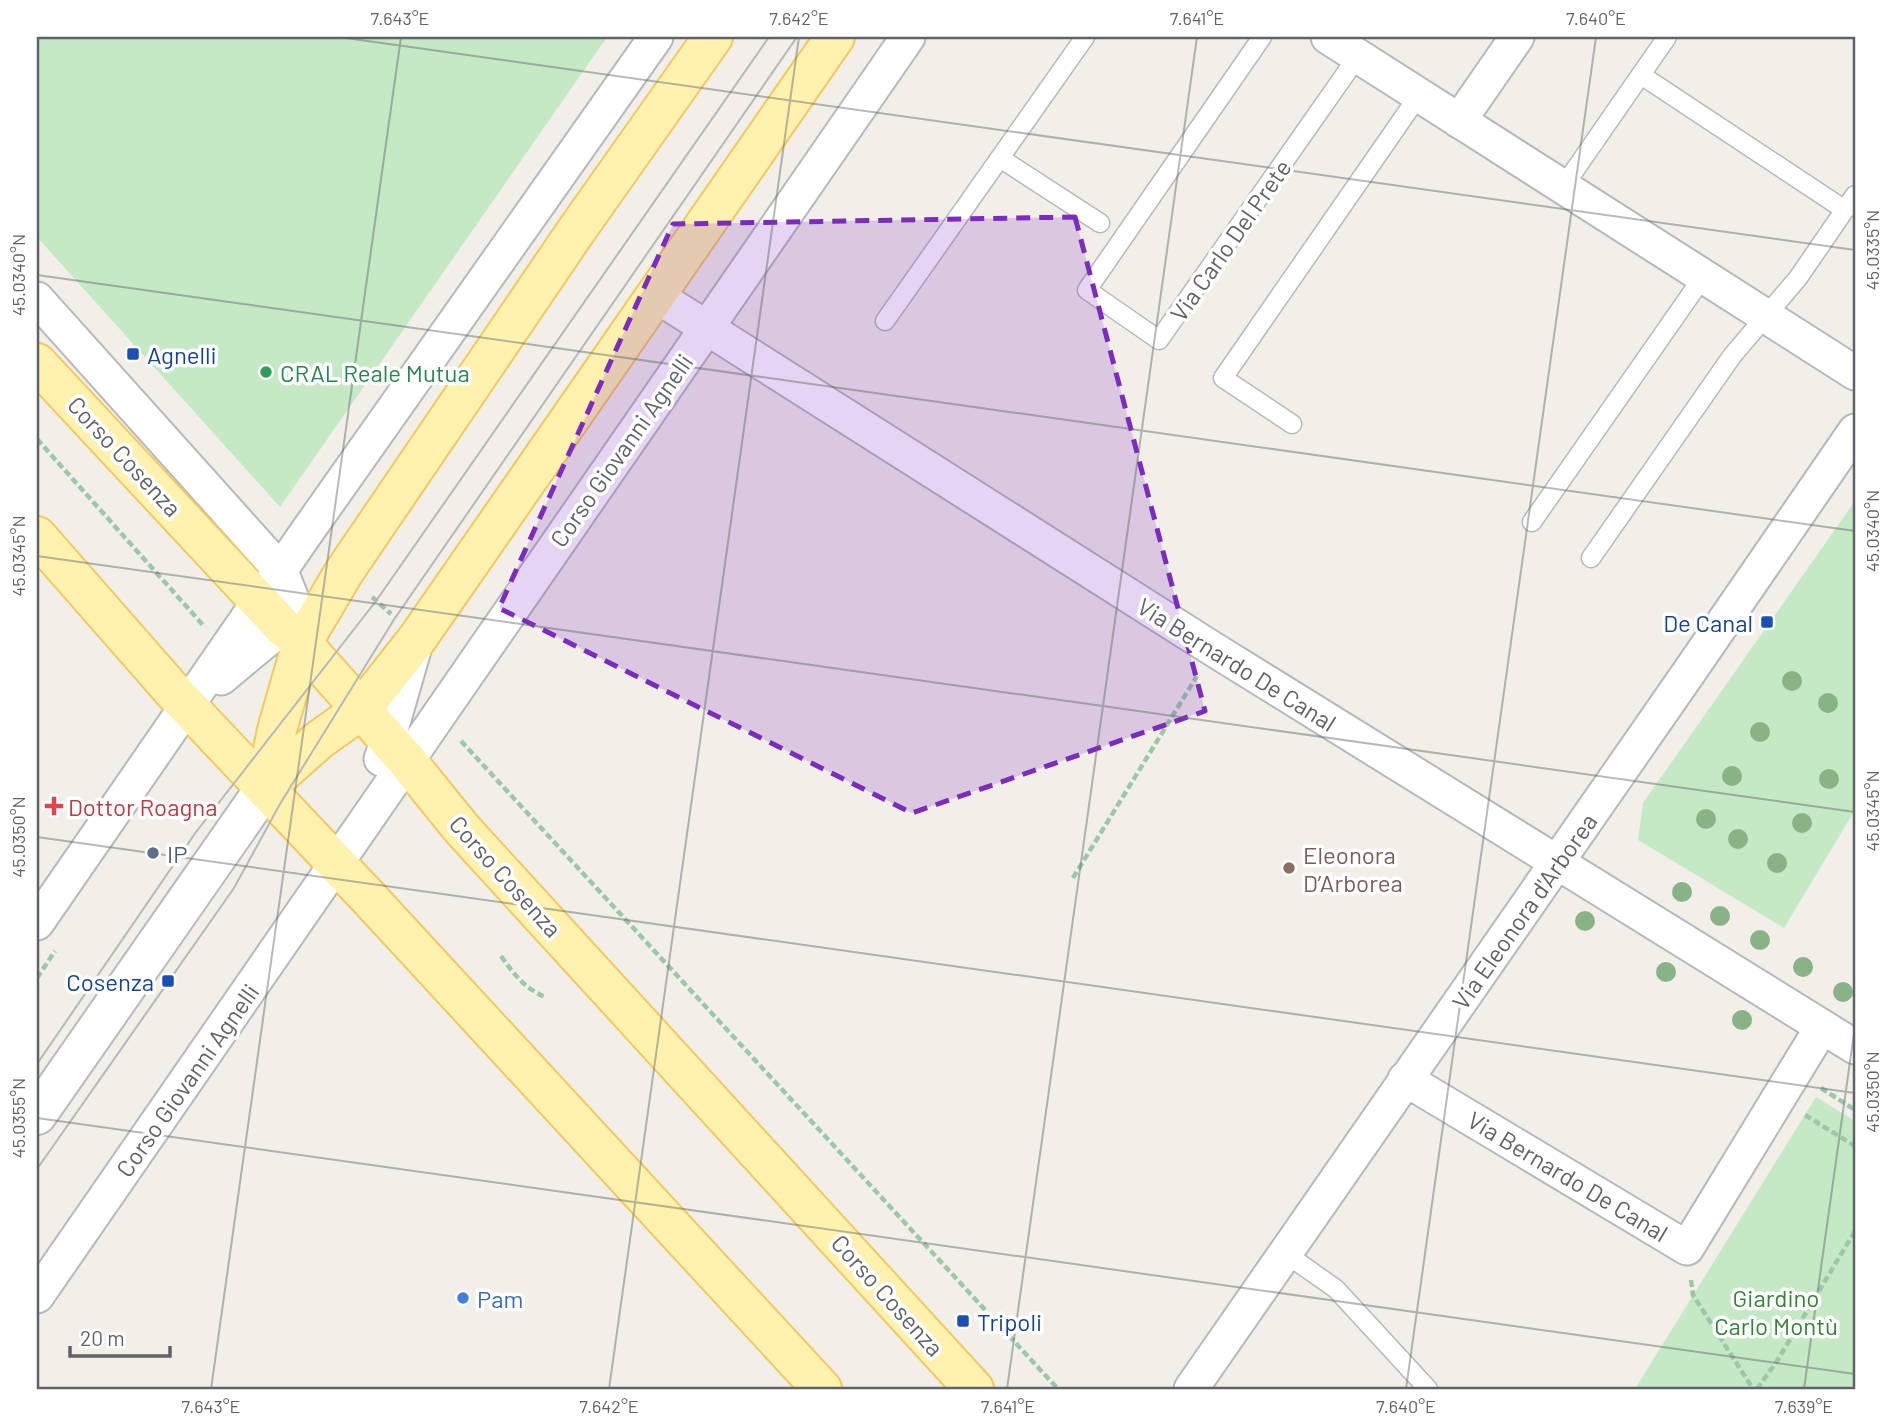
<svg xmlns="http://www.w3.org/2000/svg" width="1892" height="1426" font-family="Barlow,sans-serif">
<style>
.green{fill:#c5e8c5}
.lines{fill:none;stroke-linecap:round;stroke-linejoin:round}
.service-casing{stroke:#b5b8bc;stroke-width:21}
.minor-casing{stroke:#b5b8bc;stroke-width:37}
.secondary-casing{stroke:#b6babf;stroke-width:42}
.primary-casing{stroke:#f2c960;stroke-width:42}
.path{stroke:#9cc7a9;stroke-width:4.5;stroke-dasharray:7 3.5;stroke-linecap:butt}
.service{stroke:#fff;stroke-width:18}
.minor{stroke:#fff;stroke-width:33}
.secondary{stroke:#fff;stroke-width:38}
.primary{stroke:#fff2af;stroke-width:38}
.tram{stroke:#b6b7b8;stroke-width:2}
.tree{fill:#89b387}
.marked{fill:#7b2cbf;fill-opacity:0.2;stroke:#7b2cbf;stroke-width:5;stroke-dasharray:14 9;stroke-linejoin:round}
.ticks{fill:none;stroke:#5f6368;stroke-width:2;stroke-opacity:0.45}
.transit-dot{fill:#1a4fb4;stroke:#fff;stroke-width:2.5}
.leisure-dot{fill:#2e9e5b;stroke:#fff;stroke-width:2.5}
.health-dot{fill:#e0444e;stroke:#fff;stroke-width:2.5}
.service-dot{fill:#5c6f8a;stroke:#fff;stroke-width:2.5}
.education-dot{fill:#8d6e63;stroke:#fff;stroke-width:2.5}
.shop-dot{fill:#3f7fe0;stroke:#fff;stroke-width:2.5}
.labels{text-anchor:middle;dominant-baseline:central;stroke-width:7;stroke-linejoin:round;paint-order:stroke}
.street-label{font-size:24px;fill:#5f6368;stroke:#fff}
.transit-label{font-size:24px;fill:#164399;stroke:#fff;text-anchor:start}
.leisure-label{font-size:24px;fill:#27864d;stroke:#fff;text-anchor:start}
.health-label{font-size:24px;fill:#be3a42;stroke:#fff;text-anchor:start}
.service-label{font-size:24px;fill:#4e5e75;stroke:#fff;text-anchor:start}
.education-label{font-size:24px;fill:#785e54;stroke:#fff;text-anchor:start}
.park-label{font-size:24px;fill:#348238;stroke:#fff}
.shop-label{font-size:24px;fill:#366cbe;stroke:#fff;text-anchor:start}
.neatline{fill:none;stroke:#5f6368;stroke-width:2.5}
.ticks-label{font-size:18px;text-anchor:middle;fill:#5f6368}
</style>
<rect width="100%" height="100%" fill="#f1efe8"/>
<g class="green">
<polygon points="37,37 607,37 280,507 37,237"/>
<polygon points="1855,501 1855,810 1784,928 1638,840 1643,803"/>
<polygon points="1816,1097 1855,1121 1855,1389 1635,1389"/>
</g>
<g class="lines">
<defs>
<g id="service">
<polyline points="1262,37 1087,290 1159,340 1358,56"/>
<polyline points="1641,75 1845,210"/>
<polyline points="1000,158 1100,223"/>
<polyline points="1563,187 1667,37"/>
<polyline points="885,321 1085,37"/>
<polyline points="1292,424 1223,378 1419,95"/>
<polyline points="1532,522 1703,277"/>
<polyline points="1591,558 1732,356 1798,278 1855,195"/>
<polyline points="1285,1253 1336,1289 1428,1389"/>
</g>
<g id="minor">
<polyline points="1328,37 1855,373"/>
<polyline points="1459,121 1517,37"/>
<polyline points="655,295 1213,649 1855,1047"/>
<polyline points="37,299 281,571 298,615 302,643"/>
<polyline points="221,678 304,609"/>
<polyline points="381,759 388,740 416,643"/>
<polyline points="37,923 304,536 656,37"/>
<polyline points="1405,1079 1687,1248 1822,1027"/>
<polyline points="37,1296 908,37"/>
<path d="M1191 1389C1411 1069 1636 752 1855 431"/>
</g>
<polyline id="secondary" points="37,1115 265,788"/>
<g id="primary">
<polyline points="37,363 283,627 302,643 407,761 462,829 974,1389"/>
<polyline points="37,536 172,690 367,896 822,1389"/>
<polyline points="265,788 319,740 361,710 417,639 835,37"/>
<polyline points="265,788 277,730 302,643 344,572 576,231 713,37"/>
</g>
</defs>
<use href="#service" class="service-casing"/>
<use href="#minor" class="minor-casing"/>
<use href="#secondary" class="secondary-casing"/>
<use href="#primary" class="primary-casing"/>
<g class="path">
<polyline points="37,439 203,625"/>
<polyline points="372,597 391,614"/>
<polyline points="461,741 1058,1389"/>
<polyline points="1073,878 1197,676"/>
<path d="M501 956C514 974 524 988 545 997"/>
<polyline points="37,978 55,951"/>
<polyline points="1821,1088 1855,1110"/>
<polyline points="1805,1115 1855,1146"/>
<polyline points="1691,1280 1693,1295 1753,1389"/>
<polyline points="1757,1389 1777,1361 1855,1231"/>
</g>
<use href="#service" class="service"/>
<use href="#minor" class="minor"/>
<use href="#secondary" class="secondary"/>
<use href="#primary" class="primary"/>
<g class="tram">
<polyline points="37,1064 196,832 376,601 769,37"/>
<polyline points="37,1169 234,888 280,804 395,618 797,37"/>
</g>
</g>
<g class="tree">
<circle cx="1792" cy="681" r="10"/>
<circle cx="1828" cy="703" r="10"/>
<circle cx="1760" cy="732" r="10"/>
<circle cx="1732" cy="776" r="10"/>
<circle cx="1829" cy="779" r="10"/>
<circle cx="1706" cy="819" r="10"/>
<circle cx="1802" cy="823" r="10"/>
<circle cx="1738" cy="839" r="10"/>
<circle cx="1777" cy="863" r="10"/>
<circle cx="1682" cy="892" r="10"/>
<circle cx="1720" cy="916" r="10"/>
<circle cx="1585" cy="921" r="10"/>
<circle cx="1760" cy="940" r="10"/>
<circle cx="1803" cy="967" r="10"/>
<circle cx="1666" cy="972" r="10"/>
<circle cx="1843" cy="992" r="10"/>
<circle cx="1742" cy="1020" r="10"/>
</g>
<path class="marked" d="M1075 217 1205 711 912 813 499 608 673 224Z"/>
<path class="ticks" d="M339 37 1855 250M37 275 1855 531M37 556 1855 812M37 837 1855 1093M37 1118 1855 1374M211 1389 401 37M609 1389 799 37M1007 1389 1197 37M1406 1389 1596 37M1804 1389 1855 1026"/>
<g class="transit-dot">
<rect x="126" y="347" width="14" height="14" rx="3.5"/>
<rect x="1760" y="615" width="14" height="14" rx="3.5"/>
<rect x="161" y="974" width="14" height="14" rx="3.5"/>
<rect x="956" y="1314" width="14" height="14" rx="3.5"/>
</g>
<circle class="leisure-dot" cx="266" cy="372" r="7"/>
<path class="health-dot" d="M50.5 795.5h7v7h7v7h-7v7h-7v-7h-7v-7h7z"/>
<circle class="service-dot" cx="153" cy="853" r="7"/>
<circle class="education-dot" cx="1289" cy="868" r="7"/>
<circle class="shop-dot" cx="463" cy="1298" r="7"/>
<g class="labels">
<g class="street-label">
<text transform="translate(1230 240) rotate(-55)">Via Carlo Del Prete</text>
<text transform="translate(621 450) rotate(-55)">Corso Giovanni Agnelli</text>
<text transform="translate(125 456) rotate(47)">Corso Cosenza</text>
<text transform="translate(1237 664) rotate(32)">Via Bernardo De Canal</text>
<text transform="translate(506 876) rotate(48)">Corso Cosenza</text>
<text transform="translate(1524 911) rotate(-55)">Via Eleonora d'Arborea</text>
<text transform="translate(187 1080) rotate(-55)">Corso Giovanni Agnelli</text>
<text transform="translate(1568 1176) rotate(31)">Via Bernardo De Canal</text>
<text transform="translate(888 1295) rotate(48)">Corso Cosenza</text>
</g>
<g class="transit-label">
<text x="147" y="354">Agnelli</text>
<text x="1753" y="622" text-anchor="end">De Canal</text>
<text x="154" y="981" text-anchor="end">Cosenza</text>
<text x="977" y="1321">Tripoli</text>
</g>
<g class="leisure-label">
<text x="280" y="372">CRAL Reale Mutua</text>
</g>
<g class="health-label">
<text x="68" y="806">Dottor Roagna</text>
</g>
<g class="service-label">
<text x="167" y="853">IP</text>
</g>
<g class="education-label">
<text x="1303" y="854">Eleonora<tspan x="1303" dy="28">D’Arborea</tspan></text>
</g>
<g class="park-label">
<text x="1776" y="1297">Giardino<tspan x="1776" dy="28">Carlo Montù</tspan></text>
</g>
<g class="shop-label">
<text x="477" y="1298">Pam</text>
</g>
</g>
<rect width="1892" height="1426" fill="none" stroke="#ffffff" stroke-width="77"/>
<path d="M70 1346v10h100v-10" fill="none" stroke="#5f6368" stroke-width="3.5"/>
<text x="80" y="1346" font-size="21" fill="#5f6368" stroke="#ffffff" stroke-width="5" paint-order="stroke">20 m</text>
<rect x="38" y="38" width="1816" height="1350" class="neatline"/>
<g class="ticks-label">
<text x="400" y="25">7.643°E</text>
<text x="799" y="25">7.642°E</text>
<text x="1197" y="25">7.641°E</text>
<text x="1596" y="25">7.640°E</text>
<text transform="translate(1873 250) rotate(-90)" y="6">45.0335°N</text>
<text transform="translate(19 275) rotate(-90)" y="6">45.0340°N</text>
<text transform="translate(1873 531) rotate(-90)" y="6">45.0340°N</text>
<text transform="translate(19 556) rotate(-90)" y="6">45.0345°N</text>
<text transform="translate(1873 811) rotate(-90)" y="6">45.0345°N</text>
<text transform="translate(19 837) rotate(-90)" y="6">45.0350°N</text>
<text transform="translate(1873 1092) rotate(-90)" y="6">45.0350°N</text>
<text transform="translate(19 1118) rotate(-90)" y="6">45.0355°N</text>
<text x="211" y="1413">7.643°E</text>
<text x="609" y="1413">7.642°E</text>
<text x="1008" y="1413">7.641°E</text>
<text x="1406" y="1413">7.640°E</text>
<text x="1804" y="1413">7.639°E</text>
</g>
</svg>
